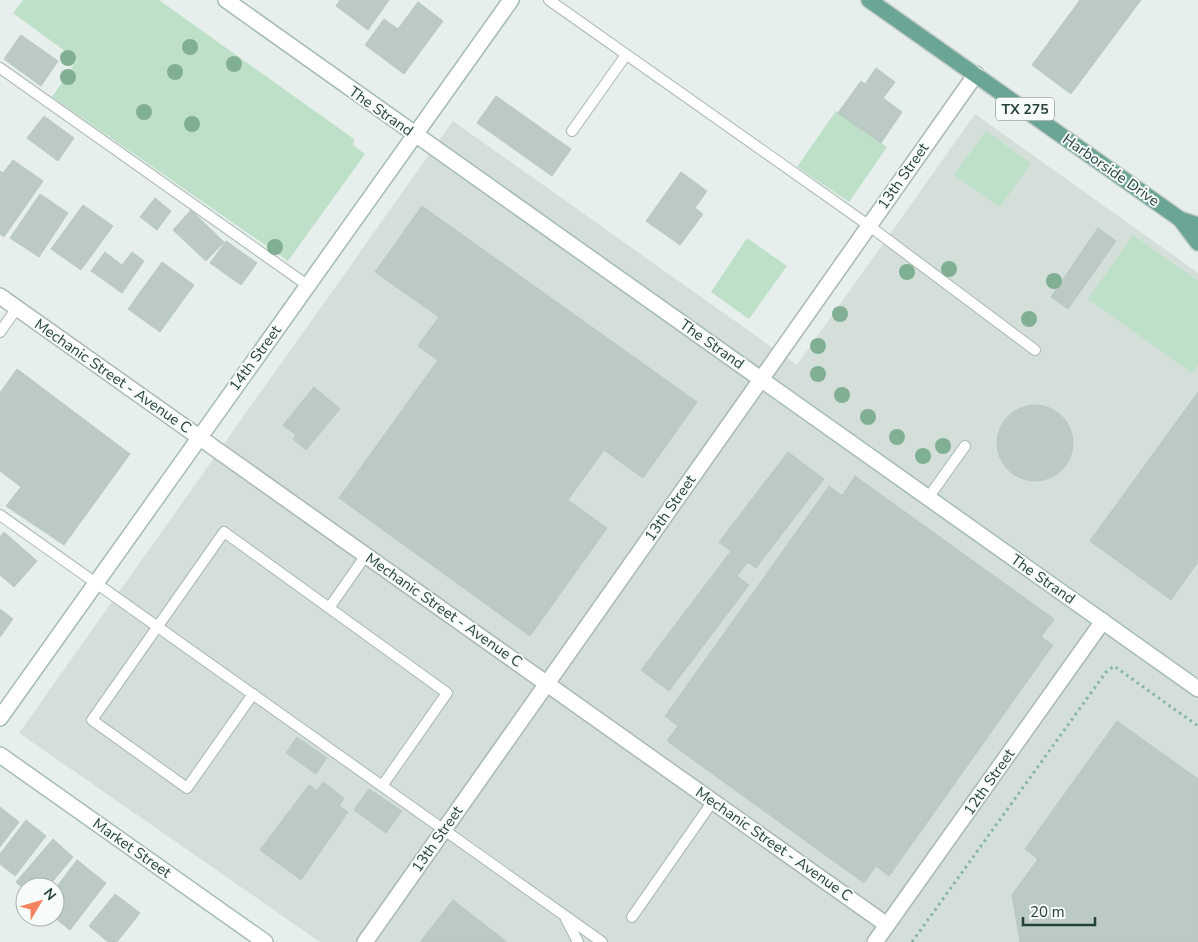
<svg xmlns="http://www.w3.org/2000/svg" width="1198" height="942" font-family="'Nunito Sans',sans-serif">
<style>
.built{fill:#d4dfda}
.green{fill:#bfe0c8}
.building{fill:#bbcac4;stroke:#b8c9c2}
.lines{fill:none;stroke-linecap:round;stroke-linejoin:round}
.lane-casing{stroke:#a8b8b2;stroke-width:12}
.street-casing{stroke:#a8b8b2;stroke-width:18}
.secondary-casing{stroke:#a4bbb3;stroke-width:18}
.primary-casing{stroke:#c2cac8;stroke-width:18}
.path{stroke:#86b3a5;stroke-width:3;stroke-dasharray:2.5 4;stroke-linecap:butt}
.lane{stroke:#fff;stroke-width:10}
.street{stroke:#fff;stroke-width:15}
.secondary{stroke:#fff;stroke-width:15}
.primary{stroke:#6aa596;stroke-width:15}
.tree{fill:#80af93}
.labels{text-anchor:middle;dominant-baseline:central;stroke-width:4;stroke-linejoin:round;paint-order:stroke}
.shield{fill:#f7fbf9;stroke:#637a73;stroke-width:1}
.shield-label{font-size:14px;font-weight:bold;fill:#24423a}
.street-label{font-size:15px;fill:#24423a;stroke:#f7fbf9}
</style>
<rect width="100%" height="100%" fill="#e6efeb"/>
<polygon class="built" points="975,114 1198,273 1198,942 320,942 19,733 453,121 797,365"/>
<g class="green">
<polygon points="23,0 159,0 354,139 353,145 365,154 288,261 52,97 77,60 13,13"/>
<polygon points="836,111 887,147 849,202 797,167"/>
<polygon points="986,131 1031,163 1000,207 954,175"/>
<polygon points="1133,235 1198,281 1198,365 1192,373 1088,299"/>
<polygon points="747,238 787,266 749,319 711,292"/>
</g>
<g class="building">
<polygon points="340,0 389,0 368,30 336,6"/>
<polygon points="1080,0 1141,0 1071,94 1032,65"/>
<polygon points="418,2 443,21 404,74 365,45 384,19 398,29"/>
<polygon points="21,35 58,61 41,86 4,59"/>
<polygon points="876,68 895,82 883,98 902,112 881,143 838,113 861,81 865,84"/>
<polygon points="496,96 571,149 552,176 477,123"/>
<polygon points="44,116 74,138 58,161 27,138"/>
<polygon points="13,160 43,181 4,237 0,234 0,171 3,173"/>
<polygon points="681,172 707,191 695,208 703,214 680,245 646,221"/>
<polygon points="40,194 68,213 39,257 10,238"/>
<polygon points="155,198 171,211 157,230 140,217"/>
<polygon points="83,205 113,226 81,270 51,249"/>
<polygon points="422,206 697,402 643,478 604,450 568,500 607,528 530,636 339,498 438,360 418,346 439,317 375,272"/>
<polygon points="191,210 224,242 206,261 173,230"/>
<polygon points="1098,228 1116,241 1068,309 1051,297"/>
<polygon points="226,241 257,263 241,285 210,263"/>
<polygon points="105,252 122,265 132,252 144,261 122,293 91,271"/>
<polygon points="162,262 194,285 160,332 128,309"/>
<polygon points="17,369 130,454 64,545 6,506 21,487 0,471 0,393"/>
<polygon points="314,387 340,409 306,450 293,439 296,435 283,425"/>
<polygon points="1198,392 1198,562 1171,600 1090,541"/>
<circle cx="1035" cy="443" r="38"/>
<polygon points="788,452 824,479 756,568 748,562 737,576 749,585 669,691 641,670 731,551 719,542"/>
<polygon points="855,476 1054,619 1041,637 1053,645 889,876 876,866 864,883 667,741 678,726 665,716 829,486 842,496"/>
<polygon points="4,532 37,561 14,587 0,575 0,537"/>
<polygon points="0,609 13,619 0,637"/>
<polygon points="1117,721 1198,779 1198,942 1020,942 1012,895 1038,859 1025,849"/>
<polygon points="297,737 327,758 316,774 286,753"/>
<polygon points="323,782 344,798 339,806 348,812 301,880 260,850 309,785 317,791"/>
<polygon points="369,789 402,811 386,833 354,810"/>
<polygon points="0,807 19,822 0,847"/>
<polygon points="26,820 46,836 15,876 0,864 0,854"/>
<polygon points="53,839 73,857 48,887 25,887 25,890 16,882"/>
<polygon points="77,860 106,883 70,930 55,918 63,907 55,901 55,889"/>
<polygon points="115,894 140,913 117,942 108,942 89,926"/>
<polygon points="453,900 507,942 420,942"/>
</g>
<g class="lines">
<defs>
<g id="lane">
<polyline points="549,0 868,225 1035,350"/>
<polyline points="0,68 307,285"/>
<polyline points="572,131 626,55"/>
<polyline points="0,332 17,308"/>
<polyline points="928,498 965,446"/>
<polyline points="0,515 602,942"/>
<polyline points="329,608 366,555"/>
<polyline points="253,694 187,788 92,720 224,532 447,693 382,786"/>
<polyline points="632,917 713,801"/>
<polyline points="566,919 578,942"/>
</g>
<g id="street">
<polyline points="0,296 887,925"/>
<polyline points="365,942 976,74"/>
<polyline points="875,942 1103,621"/>
</g>
<g id="secondary">
<polyline points="226,0 1198,689"/>
<polyline points="0,718 511,0"/>
<polyline points="0,755 265,942"/>
</g>
<g id="primary">
<polyline points="869,0 1180,219 1198,225"/>
<polyline points="1180,219 1198,243"/>
</g>
</defs>
<use href="#lane" class="lane-casing"/>
<use href="#street" class="street-casing"/>
<use href="#secondary" class="secondary-casing"/>
<use href="#primary" class="primary-casing"/>
<polyline class="path" points="912,942 1106,672 1114,666 1198,726"/>
<use href="#lane" class="lane"/>
<use href="#street" class="street"/>
<use href="#secondary" class="secondary"/>
<use href="#primary" class="primary"/>
</g>
<g class="tree">
<circle cx="190" cy="47" r="8"/>
<circle cx="68" cy="58" r="8"/>
<circle cx="234" cy="64" r="8"/>
<circle cx="175" cy="72" r="8"/>
<circle cx="68" cy="77" r="8"/>
<circle cx="144" cy="112" r="8"/>
<circle cx="192" cy="124" r="8"/>
<circle cx="275" cy="247" r="8"/>
<circle cx="949" cy="269" r="8"/>
<circle cx="907" cy="272" r="8"/>
<circle cx="1054" cy="281" r="8"/>
<circle cx="840" cy="314" r="8"/>
<circle cx="1029" cy="319" r="8"/>
<circle cx="818" cy="346" r="8"/>
<circle cx="818" cy="374" r="8"/>
<circle cx="842" cy="395" r="8"/>
<circle cx="868" cy="417" r="8"/>
<circle cx="897" cy="437" r="8"/>
<circle cx="943" cy="446" r="8"/>
<circle cx="923" cy="456" r="8"/>
</g>
<g class="labels">
<rect class="shield" x="996" y="97.5" width="58" height="23" rx="4"/>
<g class="shield-label">
<text x="1025" y="109">TX 275</text>
</g>
<g class="street-label">
<text transform="translate(381 111) rotate(35)">The Strand</text>
<text transform="translate(1111 170) rotate(35)">Harborside Drive</text>
<text transform="translate(903 176) rotate(-55)">13th Street</text>
<text transform="translate(712 344) rotate(35)">The Strand</text>
<text transform="translate(255 358) rotate(-54)">14th Street</text>
<text transform="translate(113 376) rotate(35)">Mechanic Street - Avenue C</text>
<text transform="translate(670 508) rotate(-55)">13th Street</text>
<text transform="translate(1043 579) rotate(35)">The Strand</text>
<text transform="translate(444 610) rotate(35)">Mechanic Street - Avenue C</text>
<text transform="translate(989 782) rotate(-55)">12th Street</text>
<text transform="translate(437 839) rotate(-55)">13th Street</text>
<text transform="translate(774 844) rotate(35)">Mechanic Street - Avenue C</text>
<text transform="translate(132 848) rotate(35)">Market Street</text>
</g>
</g>
<g transform="translate(40 902) rotate(52)"><circle r="24" fill="#f7fbf9" stroke="#a3b1ad"/>
<path d="M0-4L9 19L0 12L-9 19Z" fill="#f4845f"/>
<text y="-8" font-size="14" font-weight="bold" text-anchor="middle" fill="#24423a">N</text>
</g>
<path d="M1023 917v8h72v-8" fill="none" stroke="#24423a" stroke-width="2.5"/>
<text x="1030" y="917" font-size="15" fill="#24423a" stroke="#f7fbf9" stroke-width="4" paint-order="stroke">20 m</text>
</svg>
